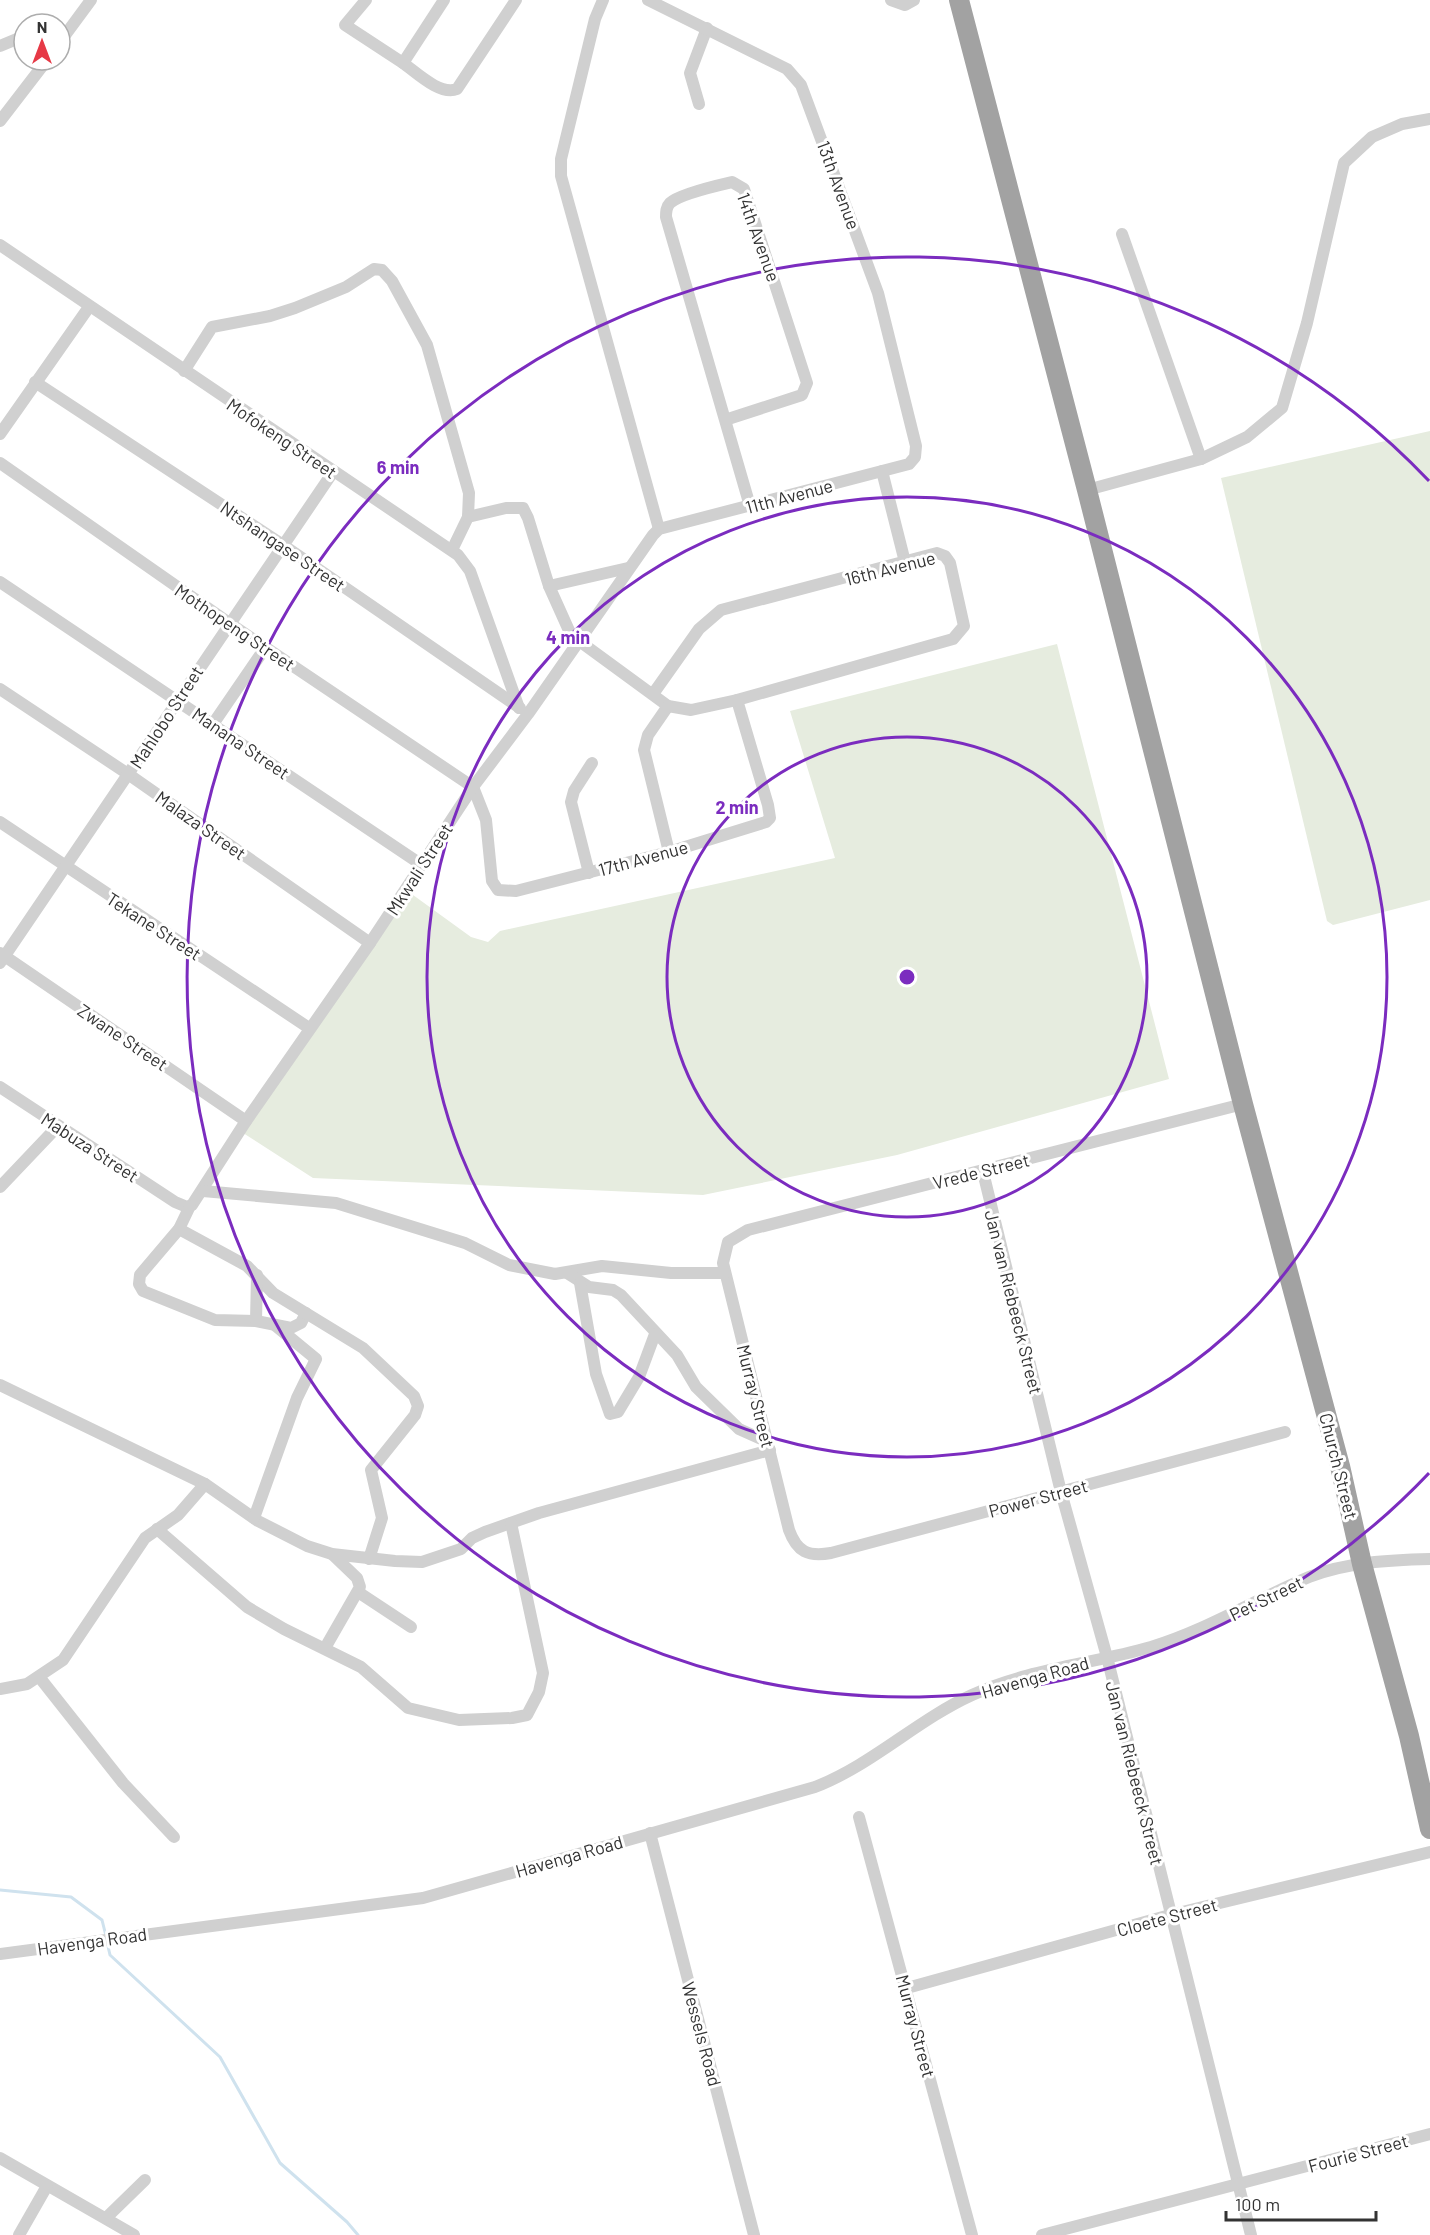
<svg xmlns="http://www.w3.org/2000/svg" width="1430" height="2235" font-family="Barlow,sans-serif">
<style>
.green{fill:#e6ecdf}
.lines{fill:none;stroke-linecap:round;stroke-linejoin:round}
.stream{stroke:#cfe2ee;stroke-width:3}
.minor{stroke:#d0d0d0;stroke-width:12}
.trunk{stroke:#a2a2a2;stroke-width:20}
.ring{fill:none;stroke:#7b2cbf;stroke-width:3}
.labels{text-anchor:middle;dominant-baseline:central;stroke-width:6;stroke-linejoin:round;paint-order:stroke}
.street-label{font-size:18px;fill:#333;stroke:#fff}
.centre{fill:#7b2cbf;stroke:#fff;stroke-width:3}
.ring-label{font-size:18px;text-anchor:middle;font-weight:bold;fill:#7b2cbf;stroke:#fff;stroke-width:6;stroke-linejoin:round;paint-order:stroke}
</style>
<rect width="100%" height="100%" fill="#fff"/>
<g class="green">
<polygon points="1430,431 1430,900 1333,925 1327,921 1221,478"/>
<polygon points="1057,644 1169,1079 897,1155 703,1195 313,1178 240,1131 402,887 471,937 488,942 500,931 835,858 790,711"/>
</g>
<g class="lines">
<g class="stream">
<polyline points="0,1890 71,1897 102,1920 106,1936"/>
<polyline points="107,1942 110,1955 220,2057 280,2163 347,2222 358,2235"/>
</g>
<g class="minor">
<polyline points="366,0 345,25 403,63 444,0"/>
<polyline points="603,0 595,19 561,159 561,176 659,529"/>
<polyline points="891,0 905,5 914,0"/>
<polyline points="60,42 91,0"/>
<polyline points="0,46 24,36"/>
<path d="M403 63C416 72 440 96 457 89L516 0"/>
<polyline points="699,104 690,73 707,28"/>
<polyline points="0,121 47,60"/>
<polyline points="1122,234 1201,459"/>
<polyline points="0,245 458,555 470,571 519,708"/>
<polyline points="184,371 212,327 270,316 295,308 346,287 374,269 382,270 392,281 427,345 469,493 468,517 452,550"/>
<polyline points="35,382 283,545 520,708"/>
<path d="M725 420 802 395 807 383 744 189 732 182C719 185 679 194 670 203 666 207 666 212 666 217L750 506"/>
<polyline points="0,434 89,307"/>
<polyline points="0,463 229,623 473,787 486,820 492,881 498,890 516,891 669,852 766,822 770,818 768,805 737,700"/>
<polyline points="882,471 905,562"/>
<polyline points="1087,490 1201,459 1247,437 1282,408 1307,323 1344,163 1372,137 1402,124 1430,119"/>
<polyline points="468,517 506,508 523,508 528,518 549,586 571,635 668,706 691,710 737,700 953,639 964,626 950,563 945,556 937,553 721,610 699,629 653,694"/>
<polyline points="0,582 422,865"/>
<polyline points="549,586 628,568"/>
<polyline points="0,689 128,774 370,943"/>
<polyline points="668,706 648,735 644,750 669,852"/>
<polyline points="213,724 265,648"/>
<polyline points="0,822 309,1028"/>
<polyline points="589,873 571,802 574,791 592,763"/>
<polyline points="0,953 246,1121"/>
<polyline points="0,963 333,472"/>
<polyline points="0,1087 175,1202 187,1207 192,1205 246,1121 370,943 473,787 528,714 653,535 659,529 909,464 915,457 916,446 878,293 801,85 787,69 648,0"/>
<path d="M1243 1104 748 1230 728 1242 723 1263 789 1530C797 1552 808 1557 831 1553L1285 1432"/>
<polyline points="983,1172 1061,1492 1107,1657 1251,2235"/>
<polyline points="0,1187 58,1126"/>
<polyline points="203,1191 336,1203 465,1243 509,1265 555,1274 602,1266 671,1273 725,1273"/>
<polyline points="190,1206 179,1229 140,1275 139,1284 143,1291 215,1320 256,1321 291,1328 301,1323 306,1313"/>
<polyline points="179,1229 247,1266 273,1293 363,1348 414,1396 418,1406 415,1415 371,1470 382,1518 369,1559"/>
<polyline points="567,1273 589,1287 613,1290 621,1295 677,1355 696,1387 739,1429 768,1442"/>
<polyline points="580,1283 596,1374 610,1414 618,1412 639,1377 655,1334"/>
<polyline points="256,1321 257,1275"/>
<polyline points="0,1385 205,1484 258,1521 307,1546 332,1554 395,1561 422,1562 461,1549 472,1538 485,1532 539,1513 770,1450"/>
<polyline points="254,1518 297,1398 316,1359 276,1326"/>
<polyline points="157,1529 247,1607 284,1629 361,1667 408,1708 459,1720 512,1718 527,1715 539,1692 543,1673 511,1523"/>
<polyline points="358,1592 411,1627"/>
<polyline points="325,1648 360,1587 357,1578 332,1554"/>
<polyline points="40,1678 123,1783 174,1837"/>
<polyline points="0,1689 27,1684 63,1660 145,1538 178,1515 205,1484"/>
<polyline points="859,1817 972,2235"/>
<polyline points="650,1833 754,2235"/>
<path d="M0 1954 423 1898 815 1787C872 1765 917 1720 972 1695 1028 1669 1092 1664 1151 1647 1207 1630 1256 1599 1309 1577 1347 1562 1390 1560 1430 1559"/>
<polyline points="907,1988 1170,1915 1430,1852"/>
<polyline points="0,2158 134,2235"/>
<polyline points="106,2218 145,2180"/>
<polyline points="19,2235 47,2186"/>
<polyline points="1042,2235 1430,2134"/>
</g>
<polyline class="trunk" points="959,0 1087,490 1243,1104 1340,1466 1362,1564 1409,1736 1430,1829"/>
</g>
<g class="ring">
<circle cx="907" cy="977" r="240"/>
<circle cx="907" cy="977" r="480"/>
<path d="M1429 1473A720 720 0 1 1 1429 481"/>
</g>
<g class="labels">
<g class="street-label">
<text transform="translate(839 185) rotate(70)">13th Avenue</text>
<text transform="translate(759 237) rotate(70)">14th Avenue</text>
<text transform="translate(282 438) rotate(34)">Mofokeng Street</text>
<text transform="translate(789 496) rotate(-15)">11th Avenue</text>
<text transform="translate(283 546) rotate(34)">Ntshangase Street</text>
<text transform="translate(890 568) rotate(-14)">16th Avenue</text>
<text transform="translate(235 627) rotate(34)">Mothopeng Street</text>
<text transform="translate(166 717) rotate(-57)">Mahlobo Street</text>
<text transform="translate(241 743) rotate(34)">Manana Street</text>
<text transform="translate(201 825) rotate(35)">Malaza Street</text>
<text transform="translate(643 858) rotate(-15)">17th Avenue</text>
<text transform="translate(419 869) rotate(-57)">Mkwali Street</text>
<text transform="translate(154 926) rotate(33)">Tekane Street</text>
<text transform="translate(123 1037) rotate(34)">Zwane Street</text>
<text transform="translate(90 1147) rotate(33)">Mabuza Street</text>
<text transform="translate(981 1171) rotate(-14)">Vrede Street</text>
<text transform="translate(1014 1302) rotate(76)">Jan van Riebeeck Street</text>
<text transform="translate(756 1396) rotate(76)">Murray Street</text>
<text transform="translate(1339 1466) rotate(76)">Church Street</text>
<text transform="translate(1038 1498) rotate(-15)">Power Street</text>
<text transform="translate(1266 1598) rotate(-26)">Pet Street</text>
<text transform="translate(1035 1677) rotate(-16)">Havenga Road</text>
<text transform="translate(1135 1773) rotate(76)">Jan van Riebeeck Street</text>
<text transform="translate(569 1856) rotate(-16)">Havenga Road</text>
<text transform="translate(1167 1917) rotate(-15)">Cloete Street</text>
<text transform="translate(92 1941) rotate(-8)">Havenga Road</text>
<text transform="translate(916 2026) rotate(75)">Murray Street</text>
<text transform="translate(702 2034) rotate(75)">Wessels Road</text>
<text transform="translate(1358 2153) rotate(-15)">Fourie Street</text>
</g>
</g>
<circle cx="907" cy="977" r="9" class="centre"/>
<g class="ring-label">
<text x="398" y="474">6 min</text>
<text x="568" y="644">4 min</text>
<text x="737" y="814">2 min</text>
</g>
<g transform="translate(42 42)"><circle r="28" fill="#ffffff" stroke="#adadad" stroke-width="1.5"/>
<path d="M0-4.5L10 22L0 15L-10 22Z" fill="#e63946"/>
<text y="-9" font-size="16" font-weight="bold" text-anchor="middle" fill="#333333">N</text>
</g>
<path d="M1226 2211v9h150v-9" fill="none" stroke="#333333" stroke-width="3"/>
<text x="1235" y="2211" font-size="18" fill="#333333" stroke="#ffffff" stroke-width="4.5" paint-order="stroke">100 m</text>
</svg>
